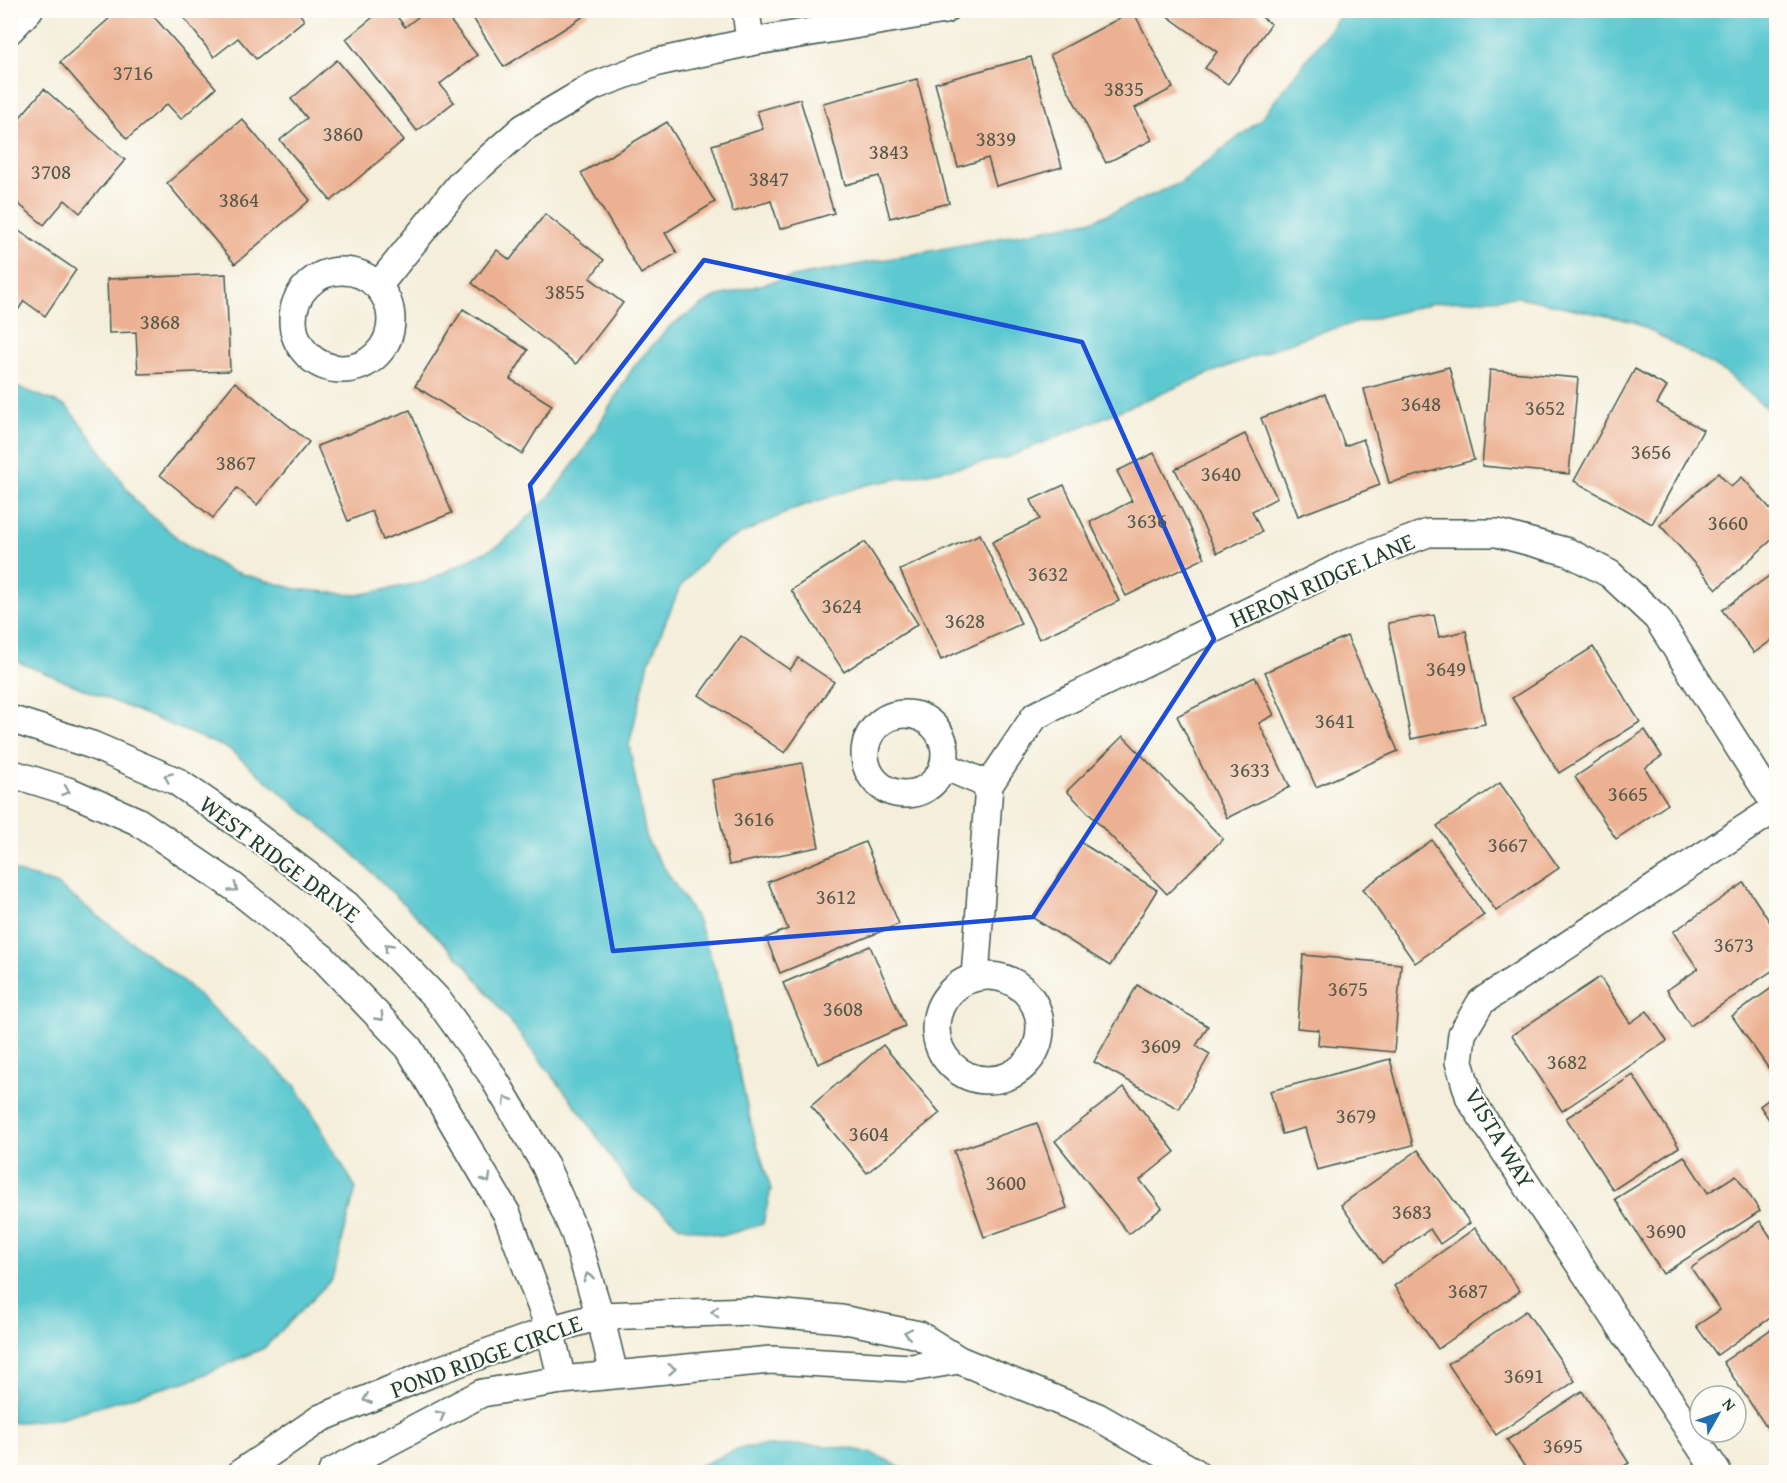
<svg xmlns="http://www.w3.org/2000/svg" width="1787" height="1483" font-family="'Gentium Book Plus',serif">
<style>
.water{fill:#5bc8d0;stroke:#3d8282;stroke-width:1.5}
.building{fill:#ecb192}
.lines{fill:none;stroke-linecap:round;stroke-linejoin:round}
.minor-casing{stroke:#3f584d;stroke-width:30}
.minor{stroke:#fff;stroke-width:27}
.oneway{stroke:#8f9e9a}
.marked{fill:none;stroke:#1d4ed8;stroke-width:4.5;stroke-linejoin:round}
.labels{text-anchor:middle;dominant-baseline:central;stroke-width:4.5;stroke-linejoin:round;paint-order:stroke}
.number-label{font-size:21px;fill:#525a4c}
.street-label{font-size:24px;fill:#1f3d34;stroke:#fdfcf7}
</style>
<rect width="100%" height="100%" fill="#fdfcf7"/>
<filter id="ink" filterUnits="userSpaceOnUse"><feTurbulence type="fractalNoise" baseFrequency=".0167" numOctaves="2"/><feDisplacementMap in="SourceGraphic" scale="12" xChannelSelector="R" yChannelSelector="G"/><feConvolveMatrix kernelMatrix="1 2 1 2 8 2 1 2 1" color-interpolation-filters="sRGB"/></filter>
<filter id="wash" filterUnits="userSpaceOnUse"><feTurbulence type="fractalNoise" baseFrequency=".008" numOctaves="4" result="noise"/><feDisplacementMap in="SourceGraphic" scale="24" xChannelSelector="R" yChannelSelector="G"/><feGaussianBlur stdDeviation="1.35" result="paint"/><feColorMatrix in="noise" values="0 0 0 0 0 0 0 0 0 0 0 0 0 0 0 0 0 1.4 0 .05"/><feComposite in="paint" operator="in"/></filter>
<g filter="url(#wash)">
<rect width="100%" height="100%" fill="#f4eeda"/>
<g class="water">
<polygon points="1344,11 1776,11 1776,417 1725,372 1635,322 1519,297 1434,303 1313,334 1213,372 1006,458 866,485 796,508 718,545 680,587 649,662 629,745 647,841 697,919 718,977 752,1128 771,1189 763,1224 722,1236 680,1226 632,1188 582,1114 466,965 348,849 229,749 11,659 11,384 66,406 88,433 137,503 182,542 228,570 296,589 357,595 425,582 501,544 548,498 584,450 634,366 670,326 715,297 787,278 1094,220 1180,183 1260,120"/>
<polygon points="11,870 56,884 183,981 296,1086 356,1188 332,1279 264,1348 194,1379 56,1419 11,1423"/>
<path d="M812 1445C847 1447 878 1450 906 1472H686L740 1448 762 1446Z"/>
</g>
<g id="blocks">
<g class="building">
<polygon points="119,10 148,10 216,88 181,119 167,104 127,139 60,62"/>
<polygon points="178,10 297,10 304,20 256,59 238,38 214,57"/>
<polygon points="382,10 392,10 405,27 427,10 442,10 477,55 440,84 454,102 417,131 346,39"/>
<polygon points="468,10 587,10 589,13 504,67"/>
<polygon points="1159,10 1252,10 1271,24 1228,84 1205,68 1217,52"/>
<polygon points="1133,11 1173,88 1135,108 1152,140 1106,163 1050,55"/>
<polygon points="1031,57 1062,167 996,186 988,158 958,167 935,83"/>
<polygon points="337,60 404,140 331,201 280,140 307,118 291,99"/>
<polygon points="917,79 949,203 890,218 879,176 845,185 823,103"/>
<polygon points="44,89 125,160 80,213 65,200 44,225 10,197 10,147 19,138 10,129"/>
<polygon points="800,99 834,213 780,229 771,201 733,212 712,145 763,129 757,111"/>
<polygon points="242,119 310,200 235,264 167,183"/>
<polygon points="667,122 715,202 665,233 677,253 641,274 581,173"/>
<polygon points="545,214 604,260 590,278 623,303 576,364 472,283 497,250 510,260"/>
<polygon points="10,225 76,270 45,316 24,301 10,322"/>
<polygon points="226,274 230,371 138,374 136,332 109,333 107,279"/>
<polygon points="463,309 528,350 510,379 552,405 522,454 415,386"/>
<polygon points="1449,367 1474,460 1389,483 1364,389"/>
<polygon points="1635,369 1667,387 1657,404 1703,430 1652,524 1574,481"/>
<polygon points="1490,370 1578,378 1569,474 1482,466"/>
<polygon points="235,382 309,442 257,505 237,488 213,518 160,475"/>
<polygon points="1325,394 1345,446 1363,439 1380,485 1298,516 1261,418"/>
<polygon points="410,410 452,513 383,540 372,511 348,521 317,446"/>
<polygon points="1245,434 1277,498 1252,511 1262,532 1217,553 1175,469"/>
<polygon points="1154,453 1205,558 1126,596 1090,522 1132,501 1117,471"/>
<polygon points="1718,473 1731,487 1742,477 1776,515 1776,536 1717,589 1660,525"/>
<polygon points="1064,485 1119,601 1039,639 992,542 1040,519 1031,500"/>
<polygon points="980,534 1021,624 941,660 900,570"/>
<polygon points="865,542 918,624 844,672 791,590"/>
<polygon points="1776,571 1776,637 1754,653 1722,610"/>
<polygon points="1434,615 1439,637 1466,631 1485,724 1411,739 1388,623"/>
<polygon points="741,636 790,670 798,658 834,682 785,753 699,695"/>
<polygon points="1347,636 1398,751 1316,787 1265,672"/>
<polygon points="1593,647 1640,722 1559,773 1512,698"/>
<polygon points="1255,677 1274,715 1259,723 1290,787 1227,818 1177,716"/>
<polygon points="1645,730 1662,756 1645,768 1668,804 1616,839 1575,777"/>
<polygon points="1123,736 1223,839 1167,894 1067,791"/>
<polygon points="802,763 819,847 729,865 712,780"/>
<polygon points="1500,783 1559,868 1496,911 1437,826"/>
<polygon points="1432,840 1484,915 1415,963 1363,889"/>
<polygon points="865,842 899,924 780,973 766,938 788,929 768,882"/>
<polygon points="1080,842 1157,890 1110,966 1033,918"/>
<polygon points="1744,883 1776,931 1776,968 1690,1026 1667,990 1698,969 1673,932"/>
<polygon points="870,946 905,1026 818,1064 783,983"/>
<polygon points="1303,955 1401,964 1394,1052 1318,1045 1319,1030 1297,1028"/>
<polygon points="1600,977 1630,1023 1647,1011 1667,1041 1562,1111 1512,1035"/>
<polygon points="1137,985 1208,1026 1196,1046 1210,1054 1179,1109 1094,1062"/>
<polygon points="1776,985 1776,1079 1732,1016"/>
<polygon points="883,1045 940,1113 867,1173 811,1106"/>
<polygon points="1390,1059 1413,1145 1317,1170 1305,1128 1282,1134 1270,1091"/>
<polygon points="1633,1075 1679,1147 1613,1190 1566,1118"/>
<polygon points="1124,1087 1175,1152 1140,1180 1162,1208 1129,1234 1055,1141"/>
<polygon points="1776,1094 1776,1130 1760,1106"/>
<polygon points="1037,1123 1067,1208 984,1237 954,1151"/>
<polygon points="1418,1150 1470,1223 1440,1244 1430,1229 1382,1263 1341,1205"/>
<polygon points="1684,1156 1708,1193 1736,1175 1760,1211 1663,1274 1615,1199"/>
<polygon points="1760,1221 1776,1245 1776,1314 1717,1355 1696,1326 1720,1310 1691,1268"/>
<polygon points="1475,1228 1520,1291 1438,1349 1394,1286"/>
<polygon points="1526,1311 1575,1381 1496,1435 1448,1364"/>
<polygon points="1776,1326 1776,1426 1769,1431 1723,1362"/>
<polygon points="1582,1391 1629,1463 1614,1472 1528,1472 1507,1440"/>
</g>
</g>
</g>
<g filter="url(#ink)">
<use href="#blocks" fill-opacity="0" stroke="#3f584d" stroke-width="1.5"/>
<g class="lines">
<defs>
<g id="minor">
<polyline points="746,10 750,42"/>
<polyline points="10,30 29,10"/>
<circle cx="342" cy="320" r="49"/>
<polyline points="378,286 461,183 523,128 594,86 658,62 750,42 945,10"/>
<circle cx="905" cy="754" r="40"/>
<polyline points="10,719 92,745 176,781 252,833 347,905 437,999 490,1072 545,1165 575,1234 600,1316 614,1374"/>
<polyline points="944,766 989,785"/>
<polyline points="10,773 71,792 137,821 234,887 323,958 409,1048 507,1214 550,1330 562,1380"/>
<circle cx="988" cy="1028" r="52"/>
<polyline points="975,977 989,785 1035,716 1348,563 1428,533 1497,533 1568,552 1610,574 1657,618 1776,806"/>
<polyline points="242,1472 321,1418 439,1370 550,1330 600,1316 751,1311 841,1319 919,1335 959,1360 1098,1417 1195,1472"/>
<polyline points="332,1472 482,1393 562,1380 771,1360 911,1368 959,1360"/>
<polyline points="1717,1472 1470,1099 1459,1062 1462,1034 1481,1002 1776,808"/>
</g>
</defs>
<use href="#minor" class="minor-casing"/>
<use href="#minor" class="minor"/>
</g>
<defs><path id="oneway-chevron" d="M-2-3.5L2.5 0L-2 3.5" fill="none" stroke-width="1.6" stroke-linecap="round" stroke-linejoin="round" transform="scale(1.5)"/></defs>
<g class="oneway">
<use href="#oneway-chevron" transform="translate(168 777) rotate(-156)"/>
<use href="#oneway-chevron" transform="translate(66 791) rotate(19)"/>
<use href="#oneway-chevron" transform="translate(234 888) rotate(37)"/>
<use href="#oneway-chevron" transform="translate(388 947) rotate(-134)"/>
<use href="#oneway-chevron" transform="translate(380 1017) rotate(46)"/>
<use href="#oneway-chevron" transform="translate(507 1100) rotate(-121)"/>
<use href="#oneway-chevron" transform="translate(487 1179) rotate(60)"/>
<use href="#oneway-chevron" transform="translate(588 1277) rotate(-107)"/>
<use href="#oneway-chevron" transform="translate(715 1312) rotate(178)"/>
<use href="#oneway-chevron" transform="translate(908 1333) rotate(-168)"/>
<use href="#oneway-chevron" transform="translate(672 1369) rotate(-5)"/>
<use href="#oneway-chevron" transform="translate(367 1399) rotate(158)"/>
<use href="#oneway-chevron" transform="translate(441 1415) rotate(-28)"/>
</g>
</g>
<path class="marked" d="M704 260 1082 342 1214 639 1033 917 613 951 530 485Z"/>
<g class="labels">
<g class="number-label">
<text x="133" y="72">3716</text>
<text x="1124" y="88">3835</text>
<text x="343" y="133">3860</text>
<text x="996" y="138">3839</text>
<text x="889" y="151">3843</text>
<text x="51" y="171">3708</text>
<text x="769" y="178">3847</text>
<text x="239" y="199">3864</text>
<text x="565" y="291">3855</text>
<text x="160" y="321">3868</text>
<text x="1421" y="403">3648</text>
<text x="1545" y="407">3652</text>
<text x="1651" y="451">3656</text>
<text x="236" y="462">3867</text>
<text x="1221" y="473">3640</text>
<text x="1147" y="520">3636</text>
<text x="1728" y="522">3660</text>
<text x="1048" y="573">3632</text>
<text x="842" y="605">3624</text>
<text x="965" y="620">3628</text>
<text x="1446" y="668">3649</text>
<text x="1335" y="720">3641</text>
<text x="1250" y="769">3633</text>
<text x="1628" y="793">3665</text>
<text x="754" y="818">3616</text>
<text x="1508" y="844">3667</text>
<text x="836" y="896">3612</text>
<text x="1734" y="944">3673</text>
<text x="1348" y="988">3675</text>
<text x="843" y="1008">3608</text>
<text x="1161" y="1045">3609</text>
<text x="1567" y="1061">3682</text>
<text x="1356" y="1115">3679</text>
<text x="869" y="1133">3604</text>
<text x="1006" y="1182">3600</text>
<text x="1412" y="1211">3683</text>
<text x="1666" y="1230">3690</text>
<text x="1468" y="1290">3687</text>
<text x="1524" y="1375">3691</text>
<text x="1563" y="1445">3695</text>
</g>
<g class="street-label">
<text transform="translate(1322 580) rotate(-24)">HERON RIDGE LANE</text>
<text transform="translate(280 859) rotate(37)">WEST RIDGE DRIVE</text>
<text transform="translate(1500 1138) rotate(59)">VISTA WAY</text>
<text transform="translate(486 1356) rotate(-20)">POND RIDGE CIRCLE</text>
</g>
</g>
<rect width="1787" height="1483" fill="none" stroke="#fdfcf7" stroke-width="36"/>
<g transform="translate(1718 1414) rotate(50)"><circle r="28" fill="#fdfcf7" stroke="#a4b0a9" stroke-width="1.5"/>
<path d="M0-4.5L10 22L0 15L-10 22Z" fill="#1f6fb2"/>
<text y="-9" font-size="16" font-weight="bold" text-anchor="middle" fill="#1f3d34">N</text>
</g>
</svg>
